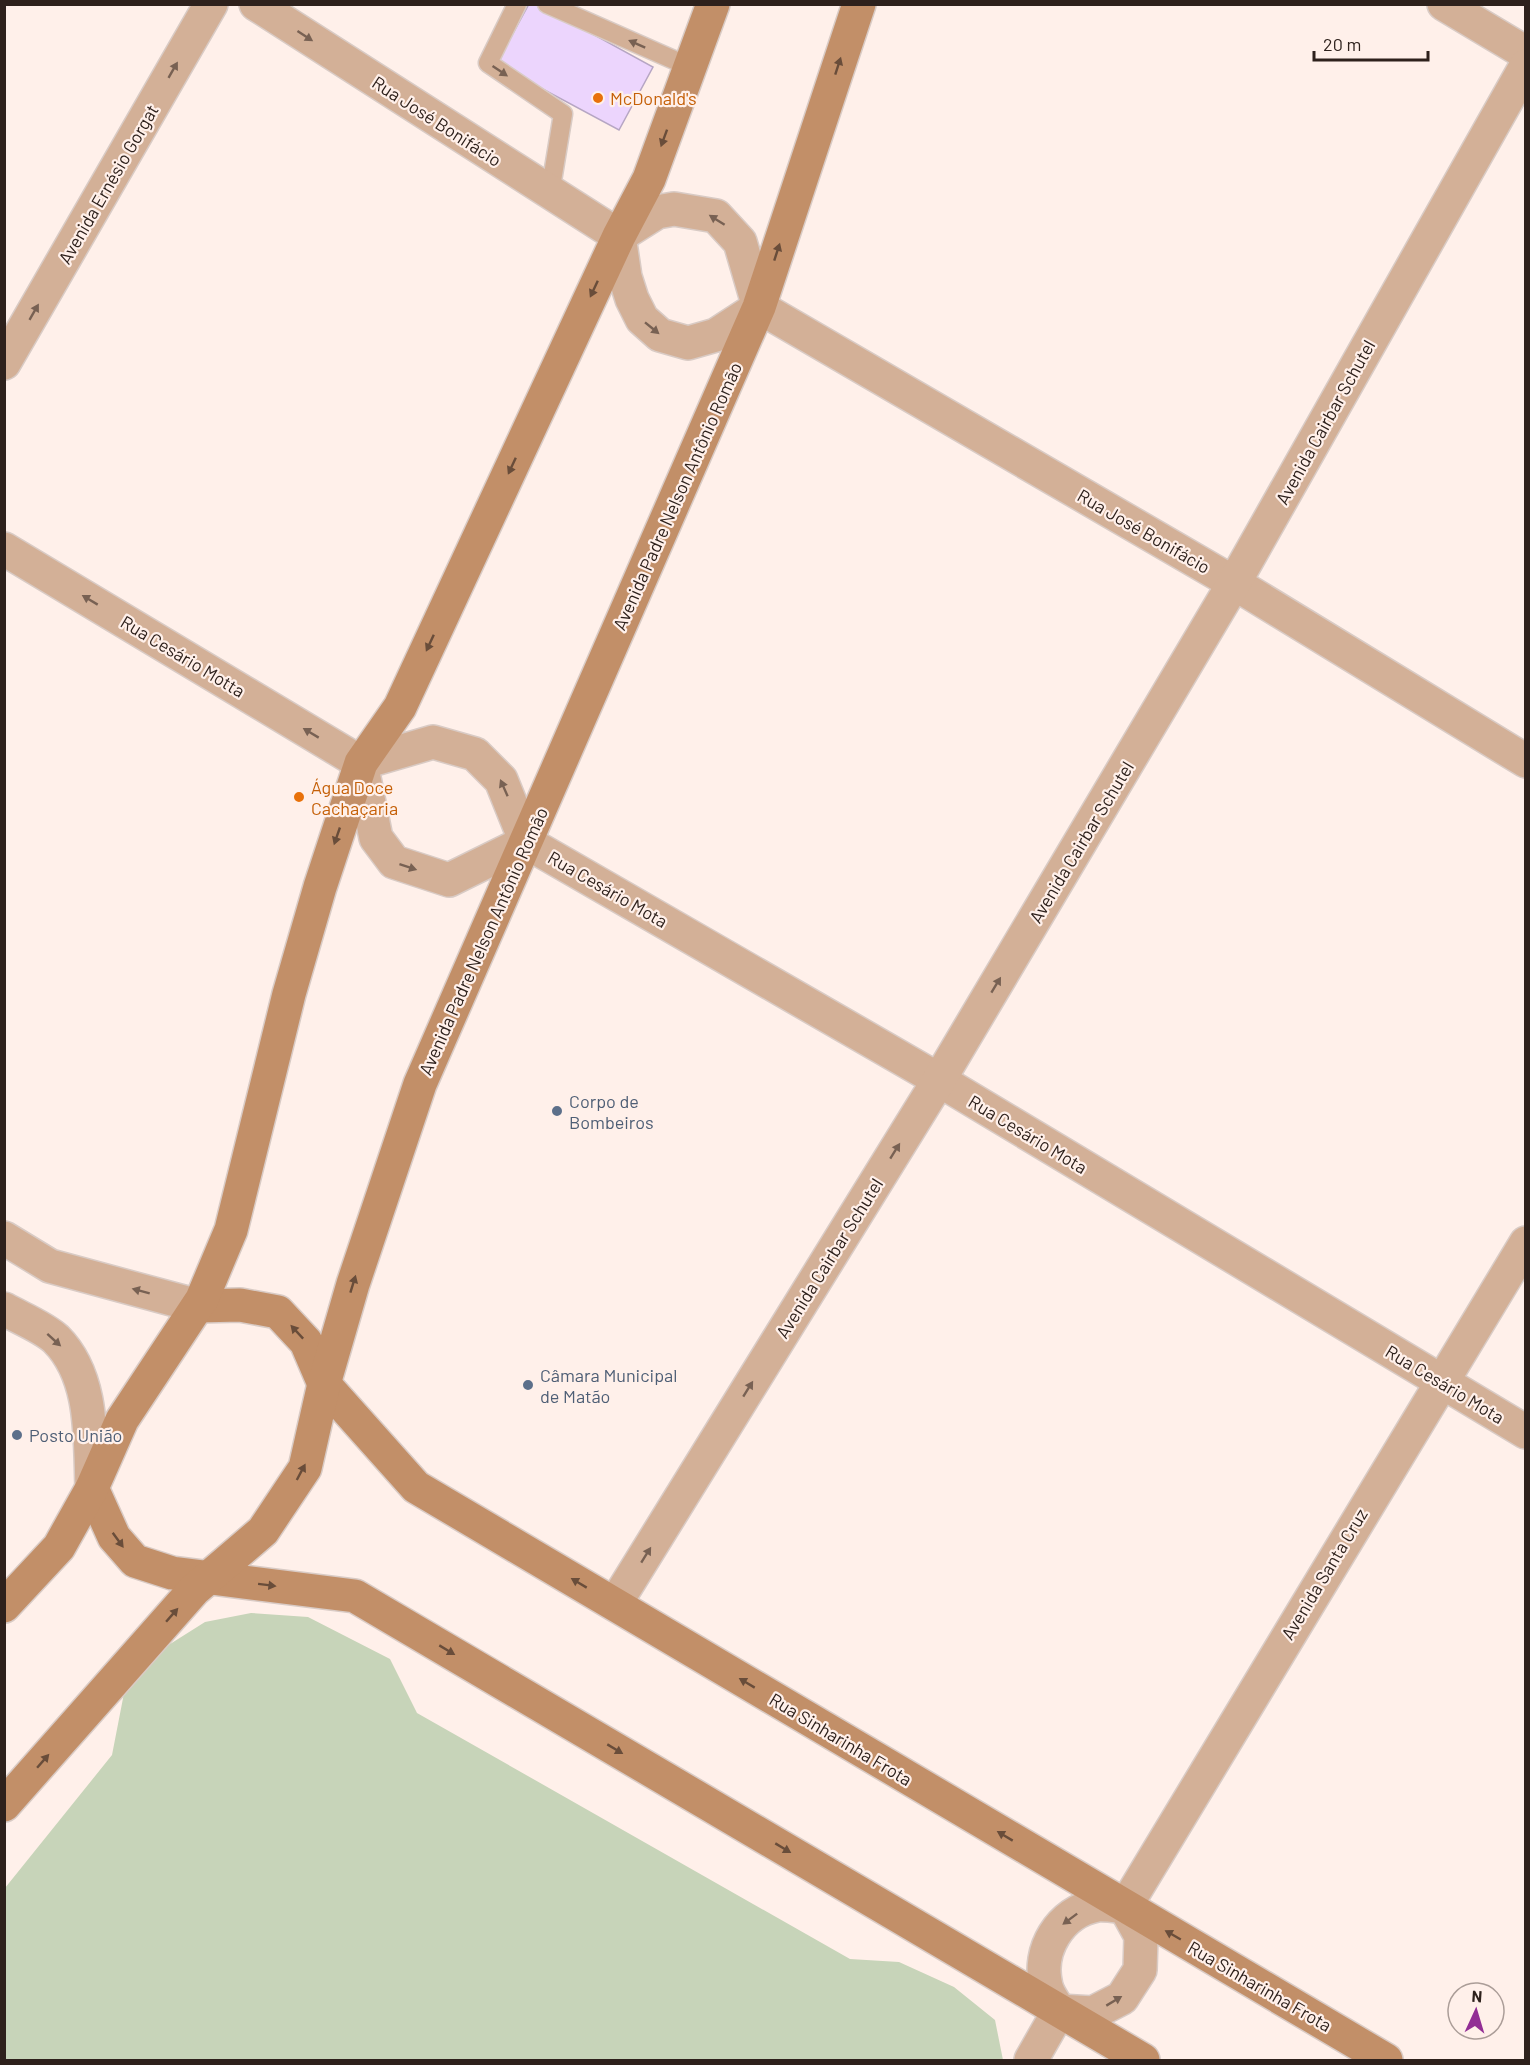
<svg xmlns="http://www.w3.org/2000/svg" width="1530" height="2065" font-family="Barlow,sans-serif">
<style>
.green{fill:#c7d4b9}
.building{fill:#ecd5fd;stroke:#b6a6c3;stroke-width:1.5}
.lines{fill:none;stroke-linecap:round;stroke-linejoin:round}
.lane-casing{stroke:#d9cbc5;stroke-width:21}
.street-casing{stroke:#d9cbc5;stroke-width:36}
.secondary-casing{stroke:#d9cbc5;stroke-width:36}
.lane{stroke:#d3b097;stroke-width:18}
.street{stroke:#d3b097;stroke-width:33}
.secondary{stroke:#c28f68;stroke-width:33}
.oneway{fill:#786153}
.oneway2{fill:#694d3a}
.food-dot{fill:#e8710a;stroke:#fff0ea;stroke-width:2}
.service-dot{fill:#5c6f8a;stroke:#fff0ea;stroke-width:2}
.labels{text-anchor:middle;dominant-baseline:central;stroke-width:4.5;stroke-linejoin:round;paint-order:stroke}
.food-label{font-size:18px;fill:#c56008;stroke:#fff0ea;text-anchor:start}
.street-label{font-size:18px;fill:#2e211c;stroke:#fff0ea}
.service-label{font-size:18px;fill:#4e5e75;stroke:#fff0ea;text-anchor:start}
</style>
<rect width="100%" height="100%" fill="#fff0ea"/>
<polygon class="green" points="251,1613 308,1617 390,1659 417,1713 850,1959 899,1962 954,1987 995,2020 1003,2060 5,2060 5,1888 112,1755 125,1688 159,1651 205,1622"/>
<polygon class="building" points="529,4 538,4 653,67 619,130 496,64"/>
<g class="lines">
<defs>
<g id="lane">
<polyline points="517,4 488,63 563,114 550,193"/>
<polyline points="547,4 690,67"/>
</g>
<g id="street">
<polyline points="256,4 619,236"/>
<polyline points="1444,4 1526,53"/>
<polyline points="619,236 625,277 632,299 642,319 660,335 688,343 716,335 759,307"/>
<polyline points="619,236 657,212 674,209 716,216 740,242 759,307"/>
<polyline points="759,307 1234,583 1526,761"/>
<polyline points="4,363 211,4"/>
<polyline points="4,549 361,763"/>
<polyline points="361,763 376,838 394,862 449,880 526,842"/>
<polyline points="361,763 433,742 475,754 501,780 526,842"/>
<polyline points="526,842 939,1080 1526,1432"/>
<polyline points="4,1238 50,1266 198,1306"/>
<path d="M4 1309C20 1318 43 1327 56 1339 94 1377 90 1438 92 1488"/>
<polyline points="615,1604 939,1080 1234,583 1526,66"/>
<polyline points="1125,1907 1526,1243"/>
<polyline points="1059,2011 1093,2013 1122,1998 1140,1970 1141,1936 1125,1907"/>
<path d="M1059 2011C1055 2003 1048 1995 1046 1986 1037 1950 1060 1912 1097 1905 1105 1904 1116 1906 1125 1907"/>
<polyline points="1031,2060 1059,2011"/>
</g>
<g id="secondary">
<polyline points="198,1306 240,1305 278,1312 306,1342 324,1384 416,1487 1386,2060"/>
<polyline points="92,1488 114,1537 135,1561 172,1573 355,1596 1143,2060"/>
<polyline points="4,1606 59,1547 92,1488 122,1420 202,1299 231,1230 289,994 320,887 361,763 400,707 619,236 649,179 713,4"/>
<polyline points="4,1805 194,1590 263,1531 305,1468 324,1384 353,1284 420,1084 759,307 859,4"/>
</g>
</defs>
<use href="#lane" class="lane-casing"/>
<use href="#street" class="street-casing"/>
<use href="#secondary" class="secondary-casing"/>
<use href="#lane" class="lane"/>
<use href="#street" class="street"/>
<use href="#secondary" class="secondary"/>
</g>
<defs><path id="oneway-solid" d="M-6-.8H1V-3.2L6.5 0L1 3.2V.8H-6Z" transform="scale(1.5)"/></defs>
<g class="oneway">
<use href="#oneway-solid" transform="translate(305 36) rotate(33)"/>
<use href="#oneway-solid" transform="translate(637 44) rotate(-156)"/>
<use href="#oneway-solid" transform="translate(173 70) rotate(-60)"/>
<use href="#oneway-solid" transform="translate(500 71) rotate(34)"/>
<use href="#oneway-solid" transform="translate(717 220) rotate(-148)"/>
<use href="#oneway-solid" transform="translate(34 312) rotate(-60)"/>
<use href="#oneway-solid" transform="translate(652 328) rotate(39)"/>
<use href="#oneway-solid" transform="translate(90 600) rotate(-149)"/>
<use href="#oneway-solid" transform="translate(311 733) rotate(-149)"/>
<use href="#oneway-solid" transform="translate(504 788) rotate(-114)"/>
<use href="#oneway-solid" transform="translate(408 867) rotate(18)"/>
<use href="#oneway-solid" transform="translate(996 985) rotate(-59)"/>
<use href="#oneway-solid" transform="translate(895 1151) rotate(-58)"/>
<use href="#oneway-solid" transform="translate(141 1291) rotate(-165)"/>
<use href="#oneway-solid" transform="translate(54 1340) rotate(42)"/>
<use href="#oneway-solid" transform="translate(748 1389) rotate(-58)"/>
<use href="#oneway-solid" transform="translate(646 1555) rotate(-58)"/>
<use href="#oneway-solid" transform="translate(1070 1919) rotate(143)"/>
<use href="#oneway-solid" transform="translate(1114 2001) rotate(-31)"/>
</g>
<g class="oneway2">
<use href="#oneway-solid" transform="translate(838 66) rotate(-72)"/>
<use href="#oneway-solid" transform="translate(664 138) rotate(110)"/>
<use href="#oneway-solid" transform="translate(777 252) rotate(-72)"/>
<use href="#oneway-solid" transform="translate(594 289) rotate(115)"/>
<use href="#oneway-solid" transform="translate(512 466) rotate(115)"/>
<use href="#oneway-solid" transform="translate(430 643) rotate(115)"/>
<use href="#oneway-solid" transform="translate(337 836) rotate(109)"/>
<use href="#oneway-solid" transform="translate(353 1284) rotate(-73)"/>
<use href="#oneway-solid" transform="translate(297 1332) rotate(-133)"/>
<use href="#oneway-solid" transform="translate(301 1472) rotate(-62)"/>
<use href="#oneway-solid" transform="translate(118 1540) rotate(54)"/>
<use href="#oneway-solid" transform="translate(579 1583) rotate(-149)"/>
<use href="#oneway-solid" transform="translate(267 1585) rotate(7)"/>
<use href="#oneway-solid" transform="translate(172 1615) rotate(-49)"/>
<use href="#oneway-solid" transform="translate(447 1650) rotate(31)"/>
<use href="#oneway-solid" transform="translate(747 1683) rotate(-149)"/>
<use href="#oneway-solid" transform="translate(615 1749) rotate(31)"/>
<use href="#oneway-solid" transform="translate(43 1761) rotate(-49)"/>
<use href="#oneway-solid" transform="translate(1005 1836) rotate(-149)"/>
<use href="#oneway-solid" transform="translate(783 1848) rotate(31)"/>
<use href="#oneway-solid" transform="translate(1173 1935) rotate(-150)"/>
</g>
<g class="food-dot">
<circle cx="598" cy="98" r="6"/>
<circle cx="299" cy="797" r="6"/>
</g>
<g class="service-dot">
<circle cx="557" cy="1111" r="6"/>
<circle cx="528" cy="1385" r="6"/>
<circle cx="17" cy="1435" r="6"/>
</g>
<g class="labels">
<g class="food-label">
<text x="610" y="98">McDonald's</text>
<text x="311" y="787">Água Doce<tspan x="311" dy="21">Cachaçaria</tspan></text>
</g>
<g class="street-label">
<text transform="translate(437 121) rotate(33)">Rua José Bonifácio</text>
<text transform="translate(108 184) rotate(-60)">Avenida Ernésio Gorgat</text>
<text transform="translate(1325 422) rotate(-61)">Avenida Cairbar Schutel</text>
<text transform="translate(677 496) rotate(-66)">Avenida Padre Nelson Antônio Romão</text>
<text transform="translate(1144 531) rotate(30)">Rua José Bonifácio</text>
<text transform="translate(183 656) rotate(31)">Rua Cesário Motta</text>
<text transform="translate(1081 842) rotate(-59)">Avenida Cairbar Schutel</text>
<text transform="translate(608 889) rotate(30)">Rua Cesário Mota</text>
<text transform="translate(483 941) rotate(-66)">Avenida Padre Nelson Antônio Romão</text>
<text transform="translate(1028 1134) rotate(31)">Rua Cesário Mota</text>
<text transform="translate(829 1258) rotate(-58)">Avenida Cairbar Schutel</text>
<text transform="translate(1445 1384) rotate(31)">Rua Cesário Mota</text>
<text transform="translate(1324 1574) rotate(-59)">Avenida Santa Cruz</text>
<text transform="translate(841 1739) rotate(31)">Rua Sinharinha Frota</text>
<text transform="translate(1260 1986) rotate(30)">Rua Sinharinha Frota</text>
</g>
<g class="service-label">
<text x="569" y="1101">Corpo de<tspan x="569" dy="21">Bombeiros</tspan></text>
<text x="540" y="1375">Câmara Municipal<tspan x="540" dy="21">de Matão</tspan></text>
<text x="29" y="1435">Posto União</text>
</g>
</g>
<rect width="1530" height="2065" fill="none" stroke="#2e211c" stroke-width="12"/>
<g transform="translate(1476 2011) rotate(4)"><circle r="28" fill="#fff0ea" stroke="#ab9d98" stroke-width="1.5"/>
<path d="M0-4.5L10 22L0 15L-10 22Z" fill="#922e95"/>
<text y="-9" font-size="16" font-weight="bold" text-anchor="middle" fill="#2e211c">N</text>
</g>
<path d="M1314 51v9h114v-9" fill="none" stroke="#2e211c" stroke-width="3"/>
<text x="1323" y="51" font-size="18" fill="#2e211c" stroke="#fff0ea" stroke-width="4.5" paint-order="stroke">20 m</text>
</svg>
